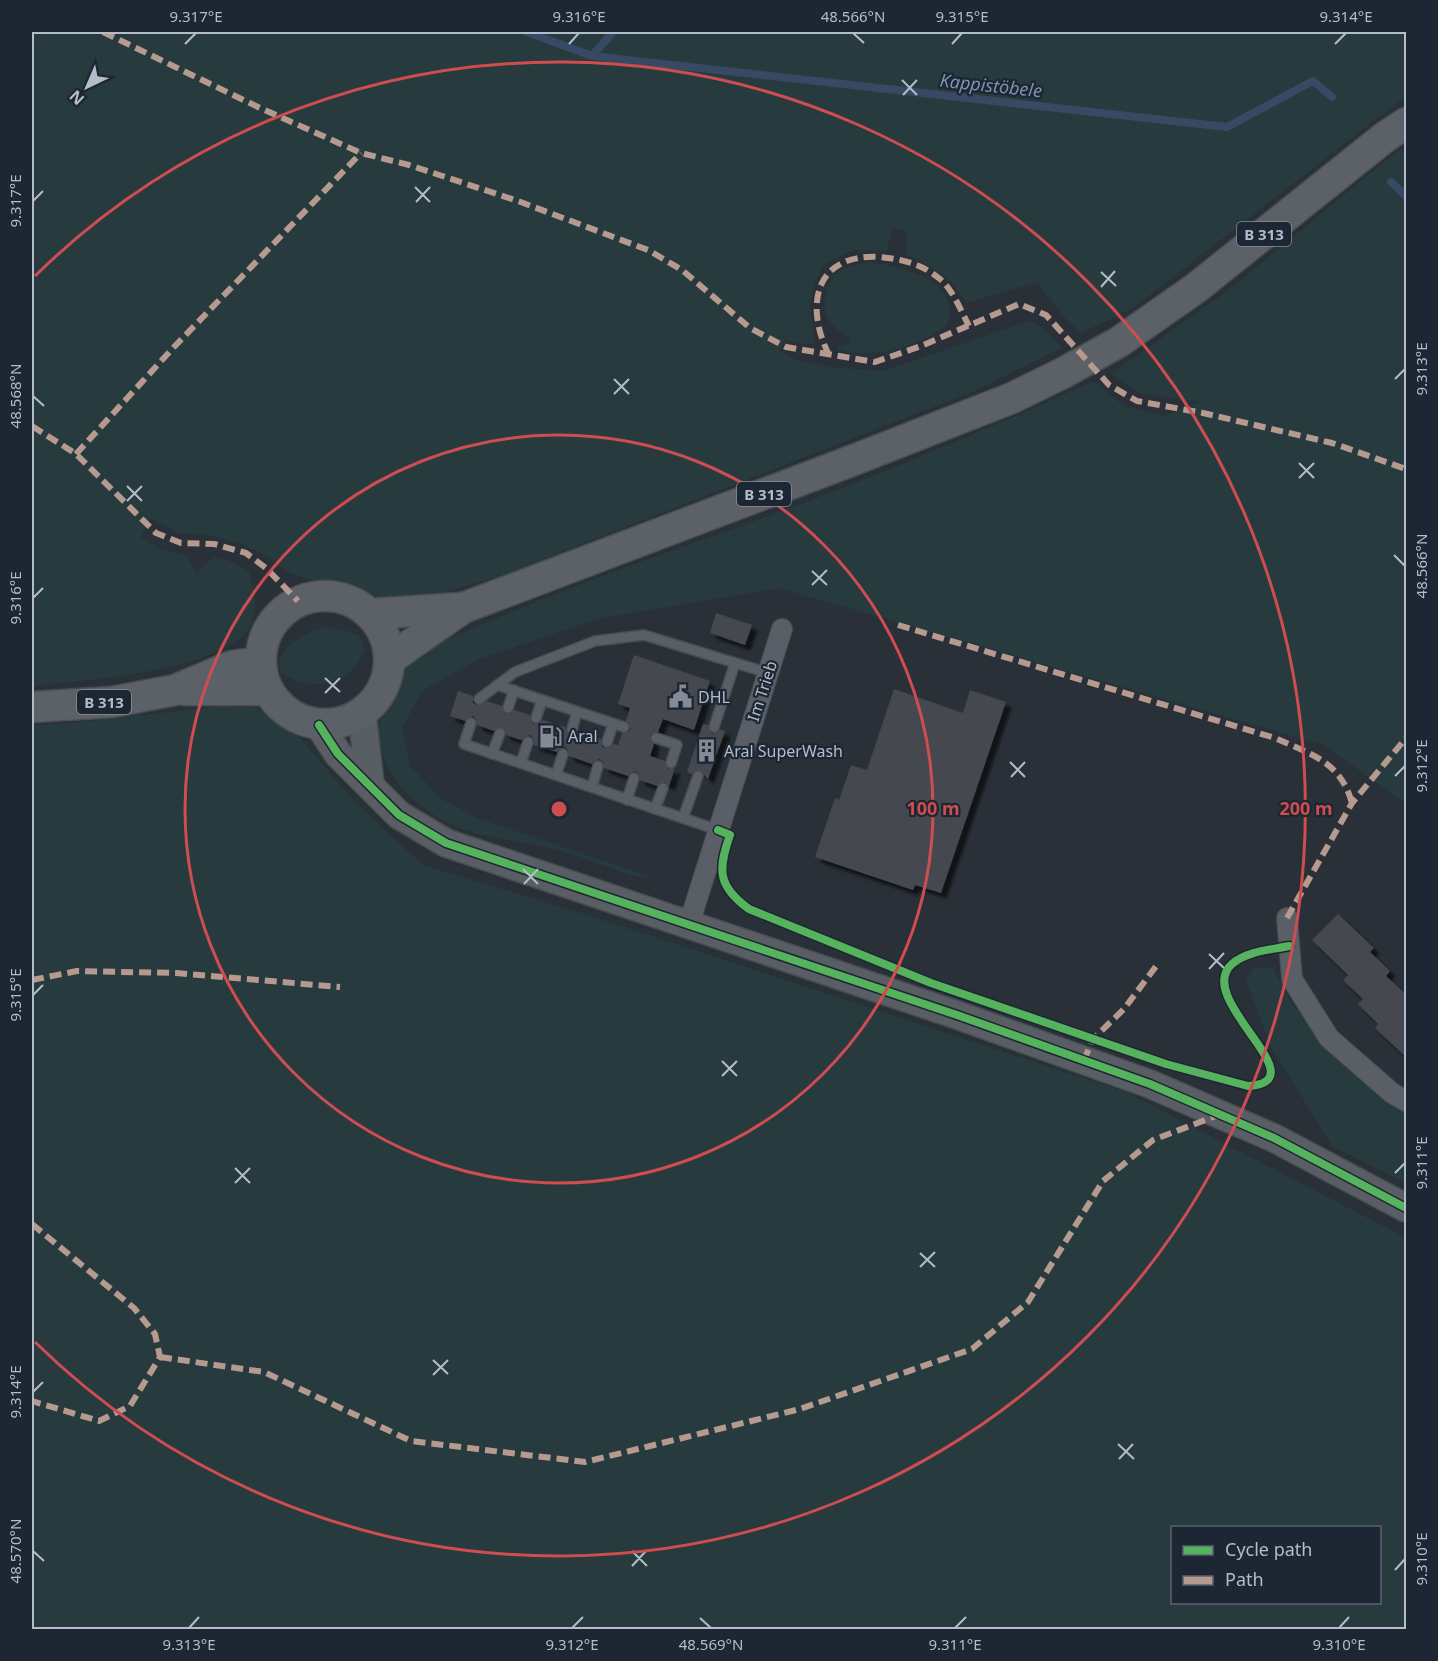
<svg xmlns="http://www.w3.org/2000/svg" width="1438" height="1661" font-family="'Noto Sans',sans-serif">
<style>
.green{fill:#273a3e;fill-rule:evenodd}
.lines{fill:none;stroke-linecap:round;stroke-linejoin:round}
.stream{stroke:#384963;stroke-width:8}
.building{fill:#444950;filter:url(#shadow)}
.lane-casing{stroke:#484c53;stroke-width:12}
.street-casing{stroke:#484c53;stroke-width:22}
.secondary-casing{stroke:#484c53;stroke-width:30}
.primary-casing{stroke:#484c55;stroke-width:33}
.lane{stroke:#5a5e66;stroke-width:9}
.street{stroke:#5a5e66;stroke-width:20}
.secondary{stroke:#595d64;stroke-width:27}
.primary{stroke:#5c6168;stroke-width:30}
.quiet{stroke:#b69a8f;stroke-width:6;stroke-dasharray:12 6;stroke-linecap:butt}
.cycleway-casing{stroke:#1d2633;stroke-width:11}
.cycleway{stroke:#56b35d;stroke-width:8}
.ticks{fill:none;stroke:#b4bcc9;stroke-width:2}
.ring{fill:none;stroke:#ce4d50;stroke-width:3}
.labels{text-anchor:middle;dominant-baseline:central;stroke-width:4.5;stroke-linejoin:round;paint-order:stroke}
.shield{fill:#1d2633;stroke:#878f9c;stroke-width:1.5}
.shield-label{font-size:15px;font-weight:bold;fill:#b4bcc9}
.street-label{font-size:16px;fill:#b4bcc9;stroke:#1d2633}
.poi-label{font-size:16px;fill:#b4bcc9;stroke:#1d2633;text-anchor:start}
.water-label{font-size:18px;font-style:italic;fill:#7c92b1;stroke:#1d2633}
.centre{fill:#ce4d50;stroke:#1d2633;stroke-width:3}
.ring-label{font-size:18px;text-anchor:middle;font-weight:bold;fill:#ce4d50;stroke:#1d2633;stroke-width:4.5;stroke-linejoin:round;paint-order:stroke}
.neatline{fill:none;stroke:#b4bcc9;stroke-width:2}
.ticks-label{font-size:15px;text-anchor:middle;fill:#b4bcc9}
</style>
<defs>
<filter id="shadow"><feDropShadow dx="5.5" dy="5.5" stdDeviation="1.5" flood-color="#0009"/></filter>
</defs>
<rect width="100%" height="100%" fill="#2a3038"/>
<g class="green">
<path d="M32 32H1406V96L1133 308 1081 333 1062 315 1037 282 966 303C953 277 930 267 906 254L907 231 892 228 887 251 853 250 824 264 815 281 810 307 815 344H800L785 339 779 351 797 360 831 367 884 371 1028 321 1041 326 1062 348 974 391 503 575 408 603 383 601 340 581 310 580 288 572 275 561 245 545 209 535 178 533 150 518 141 538 163 550 187 555 196 574 213 557 229 561 249 571C254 589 259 606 251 624 228 672 81 680 32 686Z"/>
<path d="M1406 148V804L1324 745 779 588 597 619 477 660 422 691 402 728 410 766 442 799 475 817 651 877H637C607 867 576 854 545 847 506 838 465 837 431 813 391 785 365 745 387 698 391 689 394 679 400 672 418 650 462 633 489 622 586 579 688 546 788 509 891 470 993 427 1093 381L1124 406 1165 416 1198 402 1139 393 1111 374 1231 288 1396 152Z"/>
<path d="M866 262C897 265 967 280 946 326 918 348 873 359 838 350L837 346 849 344 851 338C842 333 834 329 829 320 819 305 827 277 843 269 850 265 858 264 866 262Z"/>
<path d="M325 627 348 631 360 636 365 650C349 685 313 694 281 673L278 661C290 640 303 634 325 627Z"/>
<path d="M223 706 256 708 281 722 303 741 355 802 423 865 581 913 1126 1092 1406 1238V1629H32V725L82 722ZM1172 1528H1380V1602H1172Z"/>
<polygon points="1253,968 1273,968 1293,1006 1406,1112 1406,1183 1332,1146 1270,1045 1246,980"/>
</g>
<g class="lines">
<g class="stream">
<polyline points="527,32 592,56 1227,127 1313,81 1332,97"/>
<polyline points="592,56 613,32"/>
<polyline points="1391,182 1406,196"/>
</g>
</g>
<g class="building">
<polygon points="716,613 752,625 745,645 710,633"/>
<polygon points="634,655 710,681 694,730 663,719 658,732 650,735 654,744 650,756 665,761 668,769 675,768 669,786 665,782 657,786 640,780 639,774 635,771 628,776 604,768 603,762 599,759 592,764 569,756 568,750 565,747 557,752 534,745 533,738 530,735 521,740 506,735 502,727 494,731 477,725 476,719 473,716 465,721 450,716 458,691 473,696 473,703 477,705 487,701 502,706 505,714 514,710 530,715 533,724 538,724 543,720 565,727 570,735 578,732 601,739 602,747 609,748 613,744 618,745 622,733 628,732 631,729 626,721 630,708 618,704"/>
<polygon points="894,689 963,713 970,690 1006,702 941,893 915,885 913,890 815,857 835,798 839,800 851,765 867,770"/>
<polygon points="703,724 708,725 712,734 720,729 725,731 708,779 700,770 692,774 687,772"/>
<polygon points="1338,914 1374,948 1370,952 1390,971 1386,976 1407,995 1407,1058 1375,1028 1378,1024 1358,1004 1363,999 1343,980 1348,975 1312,940"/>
</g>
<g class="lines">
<defs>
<g id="lane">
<polyline points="497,685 624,727"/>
<polyline points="479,699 515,672 595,641 644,635 768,673"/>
<polyline points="508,708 514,690"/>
<polyline points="536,718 542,700"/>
<polyline points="471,723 464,744 718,830"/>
<polyline points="714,727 735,663"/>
<polyline points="572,729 577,712"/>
<polyline points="656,738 677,745 671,763"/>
<polyline points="607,742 613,724"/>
<polyline points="492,754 500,733"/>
<polyline points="521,763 528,742"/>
<polyline points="556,775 563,754"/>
<polyline points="592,787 598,766"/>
<polyline points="627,800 634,778"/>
<polyline points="655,809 663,788"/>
<polyline points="683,818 698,776"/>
</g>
<g id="street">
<polyline points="1287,918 1292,979 1329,1038 1392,1093 1406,1101"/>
<polyline points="689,924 782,629"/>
</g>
<g id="secondary">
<polyline points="362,714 370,784"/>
<polyline points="319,725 338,754 399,815 446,843 957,1015 1150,1084 1274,1138 1406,1208"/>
</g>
<g id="primary">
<circle cx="325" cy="660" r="64"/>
<polyline points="370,614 460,608"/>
<polyline points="390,659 463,608 851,461 1012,398 1063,373 1119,342 1196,288 1385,137 1406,123"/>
<polyline points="184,690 268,690"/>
<polyline points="32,707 112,702 175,690 232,666 260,662"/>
</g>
</defs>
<use href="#lane" class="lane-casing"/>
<use href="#street" class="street-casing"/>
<use href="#secondary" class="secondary-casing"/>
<use href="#primary" class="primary-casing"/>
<use href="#lane" class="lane"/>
<use href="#street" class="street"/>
<use href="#secondary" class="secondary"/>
<use href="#primary" class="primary"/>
<g class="quiet">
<polyline points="103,32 258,107 361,153 409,165 518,201 648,250 682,270 750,328 786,347 875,362 921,346 1019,304 1046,315 1109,385 1137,401 1203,413 1332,443 1406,469"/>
<path d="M829 355C804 305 815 253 880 257 902 259 922 264 940 279 953 290 961 311 969 326"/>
<polyline points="32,426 76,454 156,533 181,543 214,544 246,553 266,568 298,601"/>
<polyline points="76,454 174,347 361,153"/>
<path d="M898 625 1275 738C1312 755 1340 761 1352 803"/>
<polyline points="1287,918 1352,803 1406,738"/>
<polyline points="32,980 77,971 176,973 340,987"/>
<polyline points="1084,1061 1092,1040 1124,1009 1157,965"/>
<polyline points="32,1224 134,1308 155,1334 160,1357 130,1406 99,1421 32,1401"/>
<polyline points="160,1357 264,1372 411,1441 585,1462 800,1409 972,1349 1028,1302 1103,1181 1153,1140 1221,1114"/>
</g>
<defs>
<g id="cycleway">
<polyline points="319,725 338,754 399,815 446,843 957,1015 1150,1084 1274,1138 1406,1208"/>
<path d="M718 830 730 835C718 869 717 886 749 909L931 983 1166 1064 1248 1086C1321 1081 1192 999 1232 964 1247 951 1270 950 1289 946"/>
</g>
</defs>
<use href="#cycleway" class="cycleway-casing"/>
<use href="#cycleway" class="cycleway"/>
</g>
<path class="ticks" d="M853 33 864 43M185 44 196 33M569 44 579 33M952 44 962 33M1335 44 1346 33M902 80 917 95M903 95 917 80M415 187 430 202M33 201 43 191M416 202 430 187M1101 272 1116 286M1101 287 1115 271M614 379 629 394M1395 379 1405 369M614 394 629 379M33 396 44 406M1299 463 1314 478M1299 478 1314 463M127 486 142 501M127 501 142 486M1394 555 1405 566M812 571 827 585M812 585 827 570M33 598 43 588M325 678 340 692M325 693 340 678M1010 762 1025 777M1395 776 1405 766M1011 777 1025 762M523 869 538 884M524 884 538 869M1209 954 1224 968M1209 969 1224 953M33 995 43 985M722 1061 737 1076M722 1076 737 1061M235 1168 250 1183M1395 1173 1405 1163M235 1183 250 1168M920 1253 935 1267M920 1267 935 1252M433 1360 448 1374M433 1375 448 1360M33 1392 43 1382M1118 1444 1134 1459M1119 1459 1133 1444M33 1551 44 1561M632 1551 647 1566M632 1566 646 1551M1395 1570 1405 1559M700 1618 711 1628M189 1628 199 1617M572 1628 583 1617M955 1628 966 1617M1339 1628 1349 1617"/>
<g class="ring">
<circle cx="559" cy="809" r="374"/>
<path d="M35 276A747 747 0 1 1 35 1342"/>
</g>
<defs>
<symbol id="civic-bare" viewBox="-9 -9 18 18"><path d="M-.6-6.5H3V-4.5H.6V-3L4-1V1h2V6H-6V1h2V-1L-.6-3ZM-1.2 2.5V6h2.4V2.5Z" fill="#848b96" stroke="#1d2633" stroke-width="2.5" paint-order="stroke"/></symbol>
<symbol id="fuel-bare" viewBox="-9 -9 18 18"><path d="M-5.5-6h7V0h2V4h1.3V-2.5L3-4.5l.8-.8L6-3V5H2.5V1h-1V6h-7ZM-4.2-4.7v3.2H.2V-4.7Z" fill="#848b96" stroke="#1d2633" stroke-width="2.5" paint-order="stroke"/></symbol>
<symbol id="building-bare" viewBox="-9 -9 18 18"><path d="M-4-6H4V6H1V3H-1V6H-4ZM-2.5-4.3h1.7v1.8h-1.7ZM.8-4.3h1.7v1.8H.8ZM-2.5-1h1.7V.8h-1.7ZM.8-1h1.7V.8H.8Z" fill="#848b96" stroke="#1d2633" stroke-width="2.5" paint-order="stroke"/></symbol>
</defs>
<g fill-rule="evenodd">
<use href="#civic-bare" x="664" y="680" width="33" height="33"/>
<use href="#fuel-bare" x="534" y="720" width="33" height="33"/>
<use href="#building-bare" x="690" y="734" width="33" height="33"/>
</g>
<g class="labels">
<g class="shield">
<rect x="1237" y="222" width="54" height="24" rx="4.5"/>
<rect x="737" y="482" width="54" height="24" rx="4.5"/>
<rect x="77" y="690" width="54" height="24" rx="4.5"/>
</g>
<g class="shield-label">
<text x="1264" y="234">B 313</text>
<text x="764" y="494">B 313</text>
<text x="104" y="702">B 313</text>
</g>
<g class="street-label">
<text transform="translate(762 691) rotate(-72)">Im Trieb</text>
</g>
<g class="poi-label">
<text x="698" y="697">DHL</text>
<text x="568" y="736">Aral</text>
<text x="724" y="751">Aral SuperWash</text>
</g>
<g class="water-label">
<text transform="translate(991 85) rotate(6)">Kappistöbele</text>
</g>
</g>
<circle cx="559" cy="809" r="9" class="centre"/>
<g class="ring-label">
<text x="933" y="815">100 m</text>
<text x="1306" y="815">200 m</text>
</g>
<rect width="1438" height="1661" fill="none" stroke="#1d2633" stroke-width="66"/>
<rect x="1171" y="1526" width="210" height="78" fill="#1d2633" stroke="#59626f" stroke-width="1.5"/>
<rect x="1183" y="1546" width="30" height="9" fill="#56b35d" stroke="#59626f" stroke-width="1.5"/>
<text x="1225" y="1556" font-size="18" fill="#b4bcc9">Cycle path</text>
<rect x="1183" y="1576" width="30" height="9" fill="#b69a8f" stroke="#59626f" stroke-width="1.5"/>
<text x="1225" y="1586" font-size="18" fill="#b4bcc9">Path</text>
<g transform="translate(87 87) rotate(224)" stroke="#1d2633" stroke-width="4.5" paint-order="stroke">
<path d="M0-4.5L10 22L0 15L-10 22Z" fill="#b4bcc9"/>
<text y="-9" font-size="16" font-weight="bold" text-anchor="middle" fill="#b4bcc9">N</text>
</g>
<rect x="33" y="33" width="1372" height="1595" class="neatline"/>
<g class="ticks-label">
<text x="196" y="22">9.317°E</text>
<text x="579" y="22">9.316°E</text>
<text x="853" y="22">48.566°N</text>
<text x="962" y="22">9.315°E</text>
<text x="1346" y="22">9.314°E</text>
<text transform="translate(16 201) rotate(-90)" y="5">9.317°E</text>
<text transform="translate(1422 369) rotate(-90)" y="5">9.313°E</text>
<text transform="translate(16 396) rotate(-90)" y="5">48.568°N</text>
<text transform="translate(1422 566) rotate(-90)" y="5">48.566°N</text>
<text transform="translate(16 598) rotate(-90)" y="5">9.316°E</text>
<text transform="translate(1422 766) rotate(-90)" y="5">9.312°E</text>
<text transform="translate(16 995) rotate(-90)" y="5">9.315°E</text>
<text transform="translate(1422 1163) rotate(-90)" y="5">9.311°E</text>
<text transform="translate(16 1392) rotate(-90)" y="5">9.314°E</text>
<text transform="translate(16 1551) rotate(-90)" y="5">48.570°N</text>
<text transform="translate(1422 1559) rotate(-90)" y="5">9.310°E</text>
<text x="189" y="1650">9.313°E</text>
<text x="572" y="1650">9.312°E</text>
<text x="711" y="1650">48.569°N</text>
<text x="955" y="1650">9.311°E</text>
<text x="1339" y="1650">9.310°E</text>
</g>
</svg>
